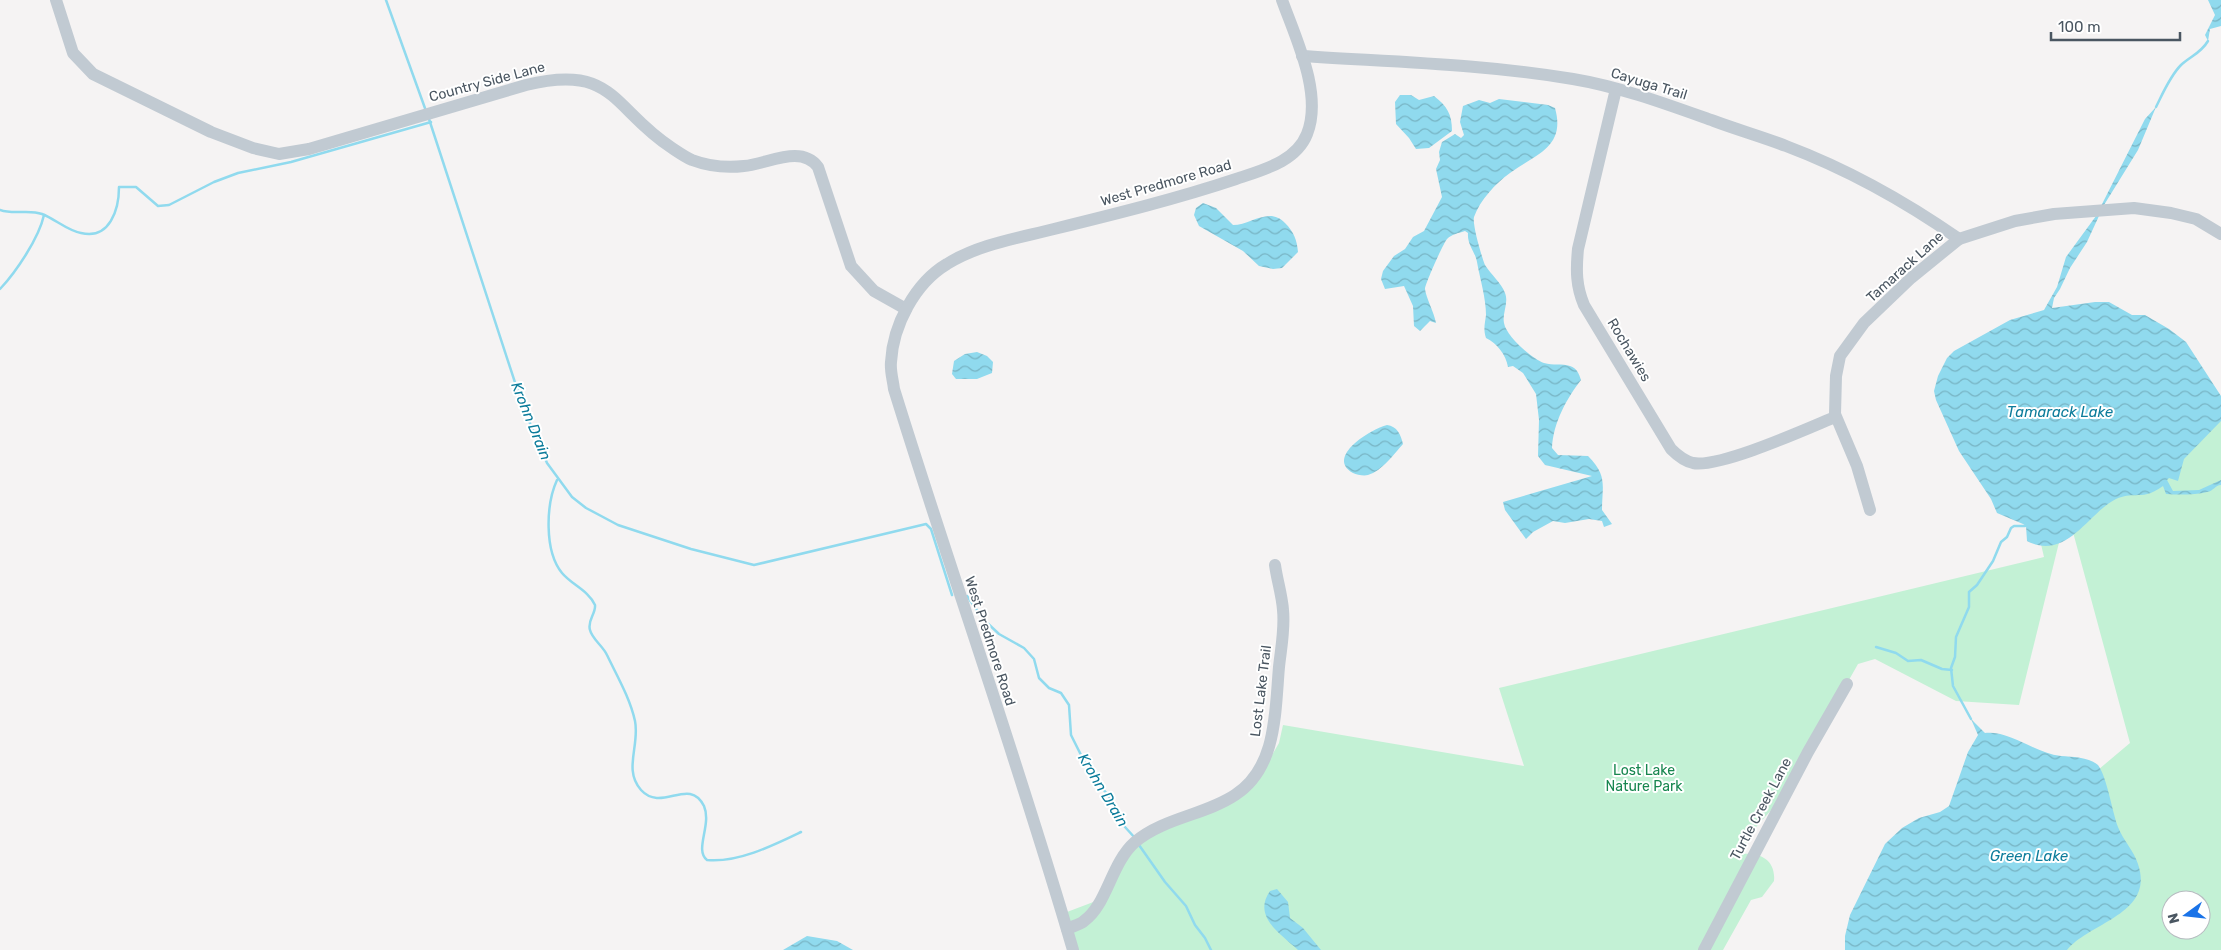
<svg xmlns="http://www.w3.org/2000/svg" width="2221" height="950" font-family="Rubik,sans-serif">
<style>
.green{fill:#c3f1d5;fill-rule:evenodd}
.water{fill:url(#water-waves)}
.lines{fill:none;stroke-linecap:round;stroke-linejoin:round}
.stream{stroke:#90daee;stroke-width:2.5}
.minor{stroke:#c1cad2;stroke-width:12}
.labels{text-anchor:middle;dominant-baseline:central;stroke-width:4;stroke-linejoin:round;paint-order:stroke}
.street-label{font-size:14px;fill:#4a5661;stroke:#fff}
.park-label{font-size:14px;fill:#17864f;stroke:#fff}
.water-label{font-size:15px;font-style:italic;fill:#0c7c9b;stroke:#fff}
</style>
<defs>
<pattern id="water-waves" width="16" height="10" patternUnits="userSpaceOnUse" patternTransform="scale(1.25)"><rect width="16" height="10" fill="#90daee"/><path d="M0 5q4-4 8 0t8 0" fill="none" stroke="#78b4c4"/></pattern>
</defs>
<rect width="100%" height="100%" fill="#f5f3f3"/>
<path class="green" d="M2221 412V950H2043L2048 812 2130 743 2067 510 2019 705 1956 701 1875 659 1858 664 1782 798 1756 827 1741 854C1759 852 1776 859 1774 881L1762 897 1751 900 1723 950H1078L1067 912 1096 901 1144 837 1223 803 1261 774 1279 743 1283 725 1524 766 1499 688 2044 557 2023 467ZM2171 900H2201V930H2171Z"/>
<g class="water">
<polygon points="2208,0 2221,0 2221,26 2210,29 2208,41 2205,35 2215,15"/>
<path d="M1400 95H1411L1419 100 1434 96C1447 106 1452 114 1452 131L1429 148 1416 149 1409 138 1396 124 1395 102Z"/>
<path d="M1499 99 1548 105 1555 108C1566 147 1536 154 1510 173 1496 183 1480 200 1474 217 1472 224 1482 258 1485 265 1491 275 1501 282 1505 293 1509 303 1502 313 1504 323 1506 336 1532 359 1544 363 1553 366 1562 363 1570 366 1577 368 1579 374 1581 380 1567 398 1553 423 1552 448L1558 455 1588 456C1608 476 1602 486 1602 510L1612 524 1604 527 1602 521 1589 519 1565 523 1553 521 1533 532 1526 539 1505 510 1503 502 1592 476 1545 465 1538 456 1539 420 1536 394 1523 373 1513 366 1508 367C1506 355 1497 343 1486 338 1483 329 1485 324 1486 315 1486 298 1480 279 1477 262 1475 251 1467 245 1468 233L1465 231C1459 233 1452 234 1447 239 1443 244 1425 284 1425 289 1426 298 1434 312 1436 323L1430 321 1420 331 1414 326 1413 306 1404 286 1385 289 1381 279 1383 271 1394 256 1405 249 1413 237 1424 231 1442 197 1436 169 1440 160 1439 152 1442 142 1455 134 1461 138 1464 135 1460 122 1463 106 1479 100 1490 103Z"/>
<path d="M2156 107 2138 150 2104 205 2087 242 2070 268 2060 289 2054 298 2052 308 2095 302H2109L2132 315H2145L2169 329 2186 342 2221 396V421L2184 459 2178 481 2169 478 2167 480 2173 491 2199 490 2221 480V485C2215 485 2214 491 2207 492 2195 495 2180 495 2166 494L2163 486C2141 502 2135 490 2116 499 2089 512 2066 562 2027 541L2026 526 2023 524 1997 513 1991 499 1959 451 1936 400 1934 391 1938 376 1947 358 1954 351 2010 320 2044 310 2057 287 2066 257 2096 216 2145 119Z"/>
<path d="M1203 203 1216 208 1233 225C1251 225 1269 206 1285 223 1294 232 1297 240 1298 252L1282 268 1273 269 1259 266 1243 251 1199 226 1194 215 1196 208Z"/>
<polygon points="977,352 987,356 993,362 992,373 977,379 956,379 952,374 954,361 965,354"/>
<path d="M1387 425C1397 426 1401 435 1403 444 1394 454 1382 471 1368 475 1364 476 1357 475 1353 473 1325 457 1371 429 1387 425Z"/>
<path d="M1971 719 1985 733C2012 731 2034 753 2061 756 2073 757 2089 757 2098 765 2107 777 2112 811 2118 827 2123 840 2134 851 2138 864 2155 914 2090 922 2067 950H1845V936L1850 915 1885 844 1902 828 1919 818 1940 812 1949 806 1968 752 1978 735Z"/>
<path d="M1277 889 1288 902 1290 918 1303 928 1321 950H1298C1281 934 1252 917 1270 891Z"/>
<polygon points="807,936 837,941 853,950 783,950"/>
</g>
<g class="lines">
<g class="stream">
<polyline points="386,0 426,111"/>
<path d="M2156 107C2163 93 2170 76 2181 65 2191 56 2201 53 2208 41"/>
<polyline points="429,119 523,407 547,463 572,497 586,508 618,525 691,549 754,565 926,524 931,529 952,595"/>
<path d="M0 210C14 215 29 209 42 214 55 219 68 231 81 233 110 240 119 209 119 187H136L158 206 169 205 214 182 238 173 291 162 431 122"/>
<path d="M0 289C16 272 39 238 44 215"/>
<path d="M557 480C546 504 544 551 562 573 572 585 588 590 595 605 596 614 587 620 590 630 592 639 603 646 607 655 617 676 630 698 635 721 640 745 623 770 641 790 662 813 689 776 704 806 712 825 694 850 707 860 738 863 774 845 801 832"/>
<polyline points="967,596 983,619 999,634 1024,648 1034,659 1039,678 1049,688 1061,693 1069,705 1071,735 1091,775 1108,795 1125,827 1135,838"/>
<polyline points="1876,647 1896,653 1908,661 1921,660 1942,669 1952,670"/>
<polyline points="1971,719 1953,686 1951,668 1955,657 1956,637 1969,607 1969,592 1977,585 1993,561 2001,542 2007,537 2011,528 2014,526 2025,526"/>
<polyline points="1139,845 1165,882 1186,906 1195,925 1205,938 1211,950"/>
</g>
<g class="minor">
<path d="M56 0 73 53 93 74 211 132 253 148 279 154 309 149 526 85C615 63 612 109 672 148 678 152 685 157 692 160 708 166 727 168 744 166 768 164 801 144 818 167L851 266 874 291 906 309"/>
<path d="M1302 56C1392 62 1483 64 1573 79 1621 87 1669 105 1714 121 1738 130 1763 137 1786 146 1847 169 1906 202 1959 239"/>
<path d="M1616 89 1578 249C1576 270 1576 286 1584 305L1671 449C1677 455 1684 461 1693 463 1720 468 1806 429 1835 417"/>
<polyline points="1870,510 1857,466 1835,414 1836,376 1840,356 1864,323 1911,278 1959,239 2015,221 2054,214 2134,208 2171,213 2196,219 2221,234"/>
<path d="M1067 929C1072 926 1080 925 1084 921 1107 905 1111 863 1135 842 1163 818 1205 815 1235 795 1277 768 1275 712 1279 667 1281 648 1285 629 1283 610 1282 595 1277 580 1275 565"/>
<path d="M1073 950C1018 761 952 576 894 389 893 380 890 371 891 362 893 325 915 283 947 264 979 244 1019 238 1054 229 1115 214 1176 199 1236 179 1262 170 1296 162 1307 134 1323 94 1296 39 1282 0"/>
<polyline points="1704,950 1808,752 1847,684"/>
</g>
</g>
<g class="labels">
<g class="street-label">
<text transform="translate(487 82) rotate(-15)">Country Side Lane</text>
<text transform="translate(1649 84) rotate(17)">Cayuga Trail</text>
<text transform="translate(1166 183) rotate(-16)">West Predmore Road</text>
<text transform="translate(1905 267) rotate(-42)">Tamarack Lane</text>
<text transform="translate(1629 350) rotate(59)">Rochawies</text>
<text transform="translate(990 641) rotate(72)">West Predmore Road</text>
<text transform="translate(1261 691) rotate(-83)">Lost Lake Trail</text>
<text transform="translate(1761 809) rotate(-62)">Turtle Creek Lane</text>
</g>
<g class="park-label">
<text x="1644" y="770">Lost Lake<tspan x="1644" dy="16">Nature Park</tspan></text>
</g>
<g class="water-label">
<text x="2060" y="412">Tamarack Lake</text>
<text transform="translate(531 421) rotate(68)">Krohn Drain</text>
<text transform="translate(1103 790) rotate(59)">Krohn Drain</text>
<text x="2029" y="856">Green Lake</text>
</g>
</g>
<g transform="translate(2186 915) rotate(255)"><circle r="24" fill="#ffffff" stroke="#b7bbc0"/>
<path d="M0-4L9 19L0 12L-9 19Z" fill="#1a73e8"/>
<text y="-8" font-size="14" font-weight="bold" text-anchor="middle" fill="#4a5661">N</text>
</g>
<path d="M2051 32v8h129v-8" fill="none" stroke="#4a5661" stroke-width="2.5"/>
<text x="2058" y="32" font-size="15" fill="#4a5661" stroke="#ffffff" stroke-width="4" paint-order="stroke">100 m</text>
</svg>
